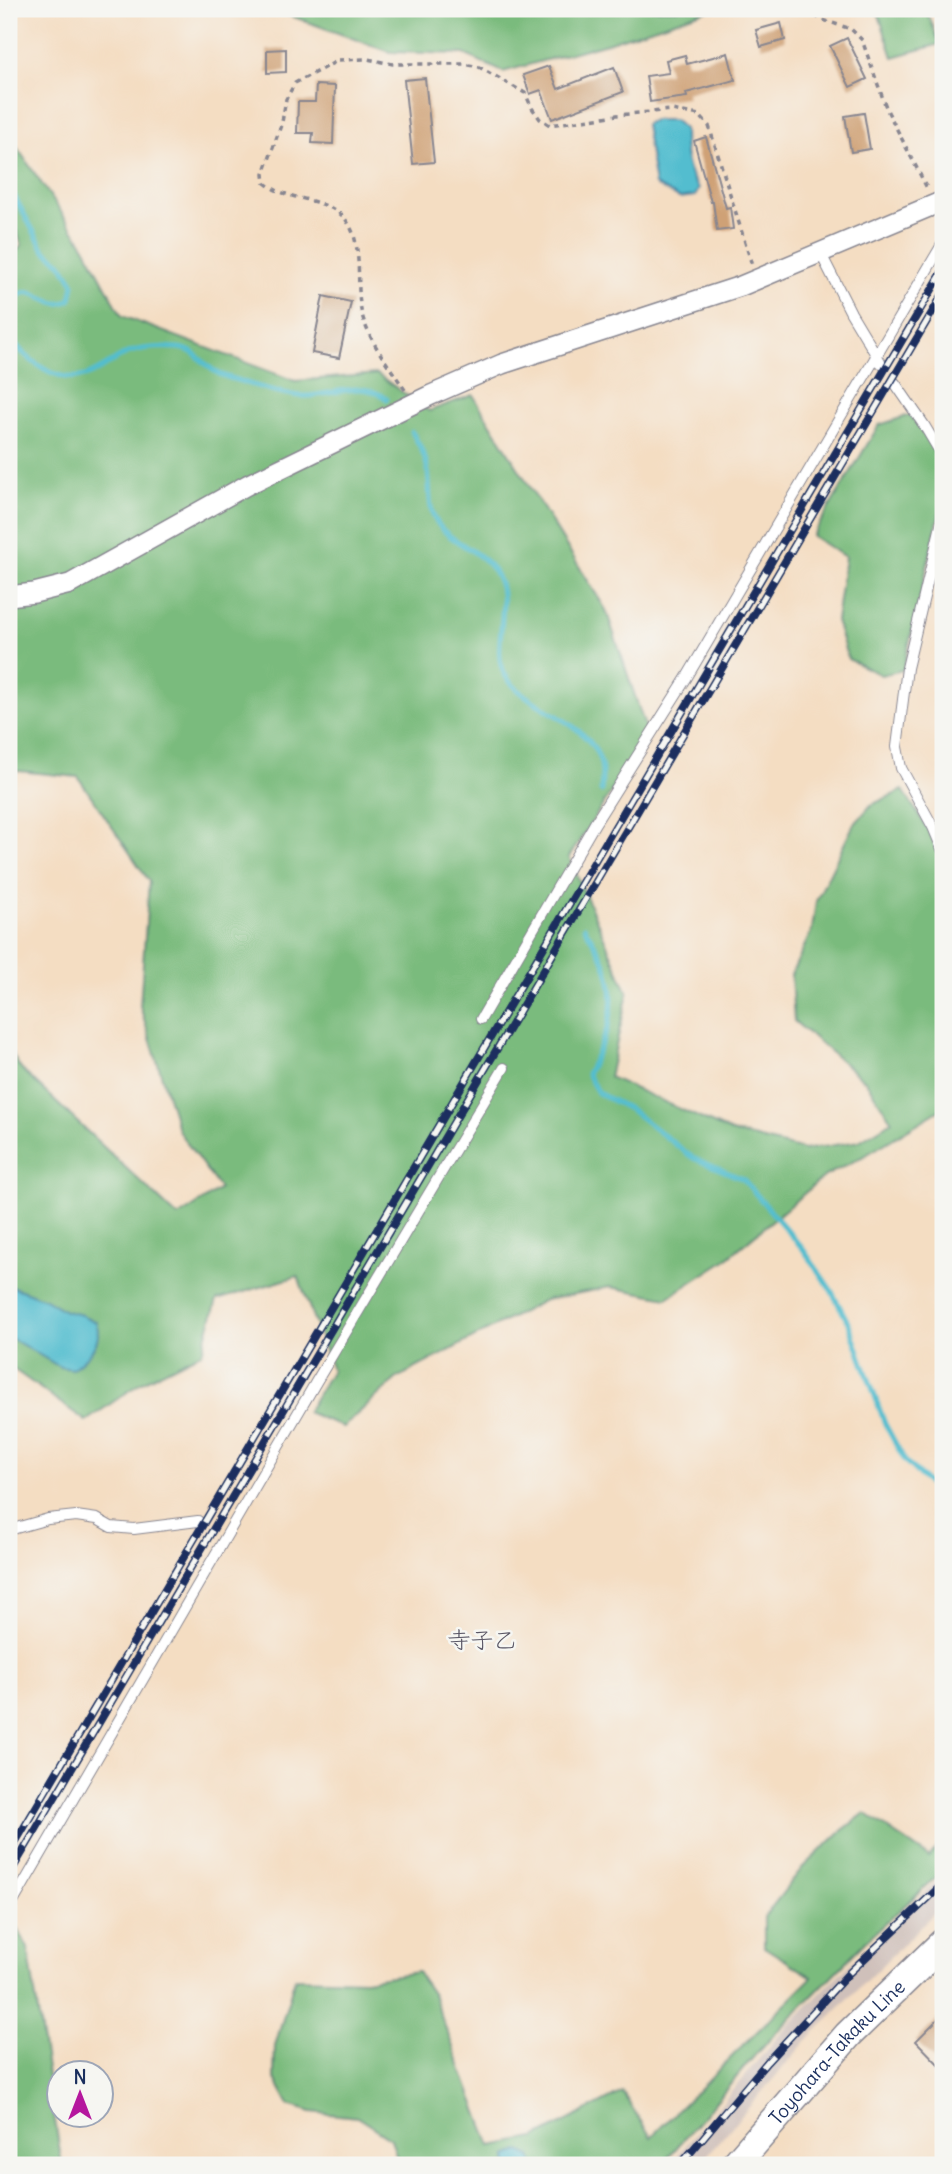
<svg xmlns="http://www.w3.org/2000/svg" width="952" height="2174" font-family="Delius,'Klee One',sans-serif">
<style>
.industrial{fill:#cfc0ba}
.forest{fill:#7abb7d;stroke:#4a756e;stroke-width:2}
.water{fill:#53bdcf;stroke:#377696;stroke-width:2}
.lines{fill:none;stroke-linecap:round;stroke-linejoin:round}
.stream{stroke:#53bdcf;stroke-width:5}
.building{fill:#cfa176}
.lane-casing{stroke:#888690;stroke-width:12}
.street-casing{stroke:#888690;stroke-width:22}
.secondary-casing{stroke:#888690;stroke-width:31}
.path{stroke:#888690;stroke-width:3.5;stroke-dasharray:5 5;stroke-linecap:butt}
.lane{stroke:#fff;stroke-width:10}
.street{stroke:#fff;stroke-width:19}
.secondary{stroke:#fff;stroke-width:28}
.rail-casing{stroke:#1b2f5e;stroke-width:8}
.rail{stroke:#f6f6f2;stroke-width:5;stroke-dasharray:16;stroke-linecap:butt}
.labels{text-anchor:middle;dominant-baseline:central;stroke-width:5;stroke-linejoin:round;paint-order:stroke}
.street-label{font-size:19px;fill:#1b2f5e;stroke:#f6f6f2}
.quarter-label{font-size:23px;fill:#5a5766;stroke:#f6f6f2}
</style>
<rect width="100%" height="100%" fill="#f6f6f2"/>
<filter id="ink" filterUnits="userSpaceOnUse"><feTurbulence type="fractalNoise" baseFrequency=".0143" numOctaves="2"/><feDisplacementMap in="SourceGraphic" scale="14" xChannelSelector="R" yChannelSelector="G"/><feConvolveMatrix kernelMatrix="1 2 1 2 8 2 1 2 1" color-interpolation-filters="sRGB"/></filter>
<filter id="wash" filterUnits="userSpaceOnUse"><feTurbulence type="fractalNoise" baseFrequency=".00686" numOctaves="4" result="noise"/><feDisplacementMap in="SourceGraphic" scale="28" xChannelSelector="R" yChannelSelector="G"/><feGaussianBlur stdDeviation="1.57" result="paint"/><feColorMatrix in="noise" values="0 0 0 0 0 0 0 0 0 0 0 0 0 0 0 0 0 1.4 0 .05"/><feComposite in="paint" operator="in"/></filter>
<g filter="url(#wash)">
<rect width="100%" height="100%" fill="#f4ddc2"/>
<polygon class="industrial" points="943,1875 943,1904 805,2042 699,2165 669,2165 781,2033 833,1980"/>
<g class="forest">
<polygon points="272,9 711,9 607,43 503,72 464,54 390,52"/>
<polygon points="877,9 926,9 940,44 893,57"/>
<polygon points="9,143 16,146 85,247 122,316 295,381 377,374 429,411 473,395 606,610 648,735 569,857 628,993 609,1077 731,1132 804,1150 859,1141 892,1121 866,1082 794,1021 791,975 812,930 816,901 853,826 871,805 903,790 929,831 943,864 943,1108 866,1155 825,1176 724,1261 667,1298 610,1287 545,1300 397,1378 343,1427 307,1412 332,1370 298,1276 217,1300 202,1352 140,1383 86,1421 9,1366 9,1049 21,1069 178,1217 220,1189 179,1132 140,1006 149,881 78,777 9,770 9,258 22,245 9,214"/>
<path d="M910 415C933 445 943 460 943 499L903 670 881 675 848 659 836 621 845 557 812 536 879 425Z"/>
<polygon points="865,1813 929,1857 943,1841 943,1871 870,1937 761,2048 662,2165 534,2165 531,2156 507,2156 508,2165 399,2165 391,2139 357,2117 311,2112 289,2105 274,2077 275,2046 295,1978 365,1980 417,1972 433,1995 491,2146 535,2138 622,2092 651,2137 812,1977 764,1947 764,1917 803,1867 839,1833"/>
<polygon points="9,1912 28,1948 62,2165 9,2165"/>
</g>
<g class="water">
<path d="M654 120H674L684 129C684 152 685 170 699 189L695 196 679 198 655 185 645 124Z"/>
<path d="M13 1287 45 1299 65 1311 82 1315 96 1322C104 1343 88 1357 72 1369L60 1367 9 1337V1289Z"/>
<polygon points="520,2151 531,2156 534,2165 508,2165 507,2156"/>
</g>
<g class="lines">
<g class="stream">
<path d="M9 187 44 250 61 263 74 284 71 299C48 317 27 269 9 309"/>
<path d="M9 334C22 358 58 386 88 375 103 369 116 358 130 352 145 347 163 347 178 348 199 349 206 372 227 377 251 384 275 393 300 396 330 398 360 377 387 399"/>
<path d="M412 432C418 443 425 454 427 466 431 483 427 504 435 519 448 545 488 550 499 581 510 610 491 652 505 675 528 711 590 719 601 764 603 773 602 782 601 791"/>
<path d="M584 927C592 940 603 955 607 970 620 1010 605 1039 587 1074L598 1093 631 1110 693 1158 743 1179 803 1249 831 1290 849 1324 885 1424 905 1461 943 1498"/>
</g>
</g>
<g id="blocks">
<g class="building">
<polygon points="781,23 785,40 761,47 756,30"/>
<polygon points="847,38 867,79 850,87 830,46"/>
<polygon points="286,49 286,72 267,73 267,50"/>
<polygon points="728,53 735,80 686,93 687,97 650,102 646,76 669,73 666,60 685,55 687,64"/>
<polygon points="549,66 558,89 614,67 623,92 552,119 541,90 530,94 523,75"/>
<polygon points="425,78 434,162 413,164 404,80"/>
<polygon points="316,85 335,86 333,144 312,143 313,133 297,133 298,102 315,102"/>
<polygon points="864,113 870,149 851,152 845,116"/>
<polygon points="706,137 726,208 730,207 733,229 717,231 713,202 711,202 694,141"/>
<polygon points="323,296 351,302 339,358 312,353"/>
<polygon points="943,2014 943,2069 916,2041"/>
</g>
</g>
</g>
<g filter="url(#ink)">
<use href="#blocks" fill-opacity="0" stroke="#888690" stroke-width="2"/>
<g class="lines">
<defs>
<g id="lane">
<polyline points="820,252 851,313 881,363"/>
<polyline points="895,383 924,425 943,457"/>
<polyline points="943,517 907,668 897,747 901,768 933,827 943,851"/>
<polyline points="481,1019 595,823 687,677 943,243"/>
<polyline points="9,1530 48,1519 76,1516 97,1519 111,1527 134,1529 198,1521"/>
<polyline points="9,1909 316,1382 504,1068"/>
</g>
<polyline id="street" points="9,596 34,593 70,584 247,485 431,395 502,364 741,286 943,201"/>
<g id="secondary">
<path id="s1" d="M735 2165 848 2035 943 1943"/>
</g>
</defs>
<use href="#lane" class="lane-casing"/>
<use href="#street" class="street-casing"/>
<use href="#secondary" class="secondary-casing"/>
<g class="path">
<polyline points="807,9 820,19 851,29 862,40 887,110 928,190"/>
<path d="M405 390C389 365 367 340 361 310 355 281 366 234 339 213 318 197 285 200 265 183L264 174 282 122 286 99 295 83 339 60 367 59 393 64H464L479 67 525 93 532 108 540 119 550 125 617 115 672 110 699 115 709 126 752 265"/>
</g>
<use href="#lane" class="lane"/>
<use href="#street" class="street"/>
<use href="#secondary" class="secondary"/>
<defs>
<g id="rail">
<polyline points="9,1853 943,271"/>
<polyline points="9,1875 943,294"/>
<polyline points="680,2165 767,2062 849,1973 943,1884"/>
</g>
</defs>
<use href="#rail" class="rail-casing"/>
<use href="#rail" class="rail"/>
</g>
</g>
<g class="labels">
<g class="street-label">
<text stroke="none"><textPath href="#s1" startOffset="152">Toyohara-Takaku Line</textPath></text>
</g>
<g class="quarter-label">
<text x="482" y="1639">寺子乙</text>
</g>
</g>
<rect width="952" height="2174" fill="none" stroke="#f6f6f2" stroke-width="35"/>
<g transform="translate(80 2094)"><circle r="33" fill="#f6f6f2" stroke="#9ea6b7" stroke-width="2"/>
<path d="M0-5L12 26L0 18L-12 26Z" fill="#b5179e"/>
<text y="-10" font-size="19" font-weight="bold" text-anchor="middle" fill="#1b2f5e">N</text>
</g>
</svg>
